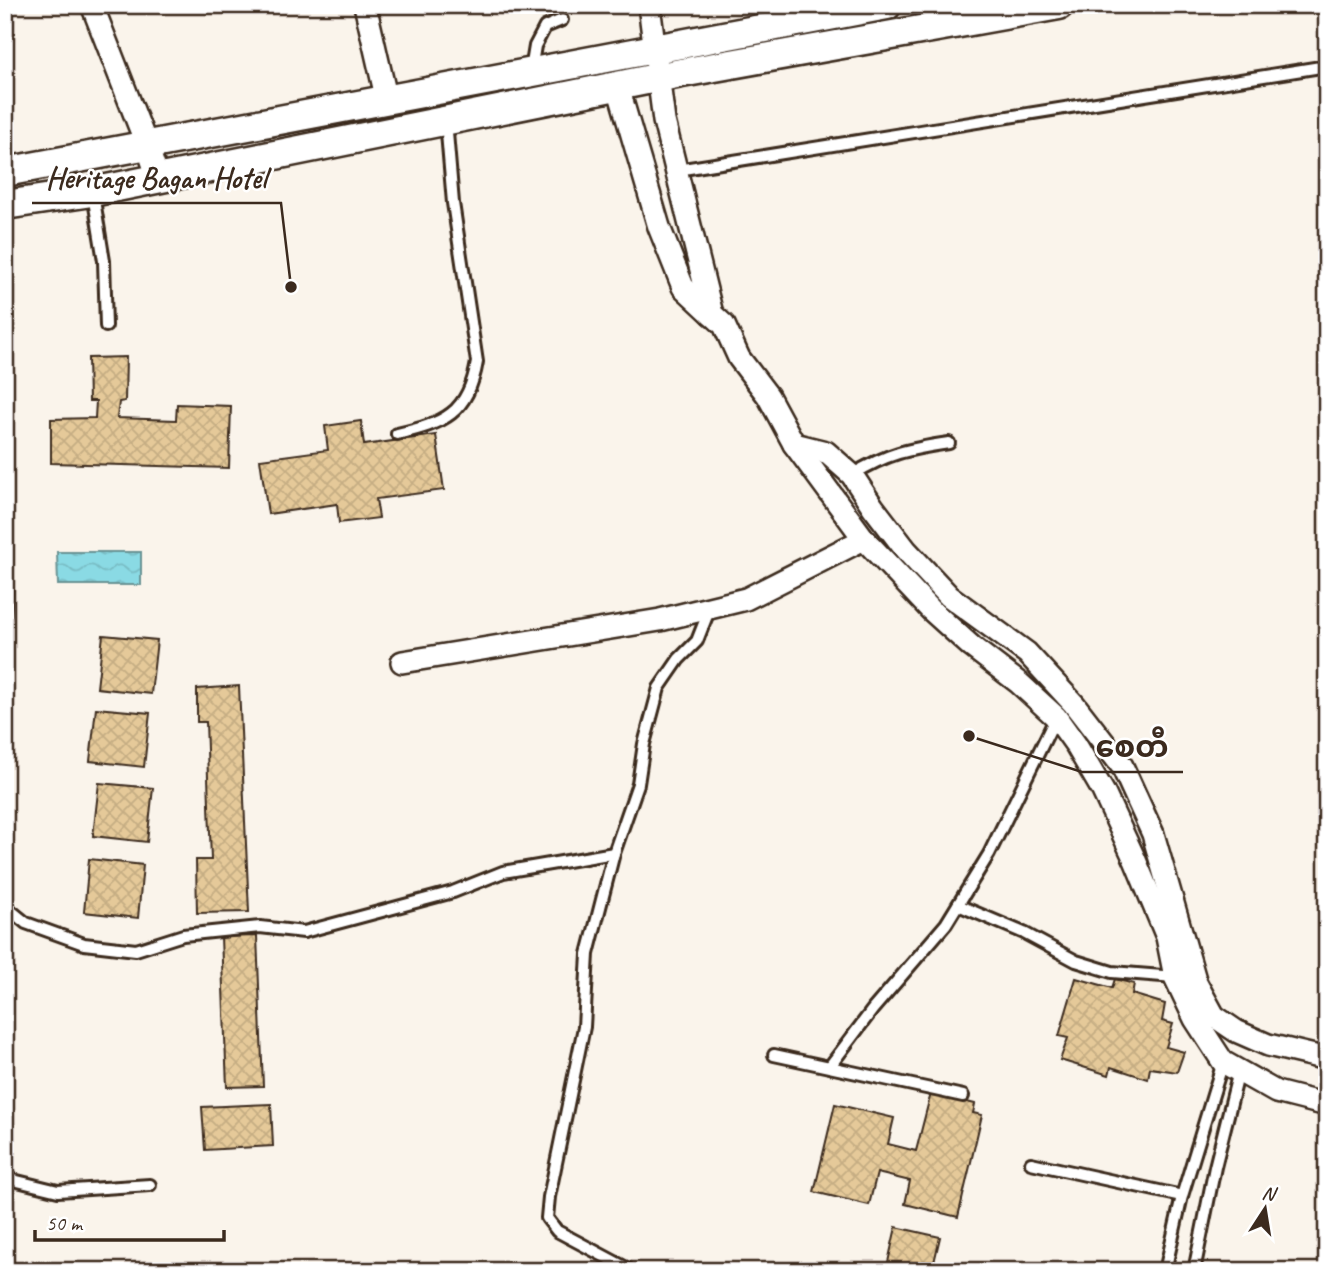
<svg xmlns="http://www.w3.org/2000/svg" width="1332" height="1276" font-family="Caveat,'Noto Sans Myanmar',sans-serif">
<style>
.water{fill:url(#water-waves);stroke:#6a9495;stroke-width:2}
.building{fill:url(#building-cross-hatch);stroke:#3b2a1e;stroke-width:2}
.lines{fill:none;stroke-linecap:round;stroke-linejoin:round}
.lane-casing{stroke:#3b2a1e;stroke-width:16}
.street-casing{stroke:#3b2a1e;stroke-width:26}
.secondary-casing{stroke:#3b2a1e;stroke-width:33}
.lane{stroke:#fff;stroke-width:10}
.street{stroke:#fff;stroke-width:21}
.secondary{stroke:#fff;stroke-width:28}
.leader{fill:none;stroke:#3b2a1e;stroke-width:2.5}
.callout-dot{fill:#3b2a1e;stroke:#fff;stroke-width:2.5}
.callout-label{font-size:30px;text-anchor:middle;font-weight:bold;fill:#3b2a1e;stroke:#fff;stroke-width:5;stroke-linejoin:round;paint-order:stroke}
</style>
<defs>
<pattern id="water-waves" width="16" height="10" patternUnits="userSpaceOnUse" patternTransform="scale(1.75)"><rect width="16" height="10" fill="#8adae4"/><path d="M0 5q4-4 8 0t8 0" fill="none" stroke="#78bbc3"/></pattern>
<pattern id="building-cross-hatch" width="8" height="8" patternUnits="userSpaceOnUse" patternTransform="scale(1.75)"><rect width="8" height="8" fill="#e5c999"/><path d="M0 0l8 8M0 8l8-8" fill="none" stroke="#c5ad83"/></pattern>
</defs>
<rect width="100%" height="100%" fill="#faf4eb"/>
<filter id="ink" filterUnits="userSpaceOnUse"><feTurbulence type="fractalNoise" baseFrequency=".0143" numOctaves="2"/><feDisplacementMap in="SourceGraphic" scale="14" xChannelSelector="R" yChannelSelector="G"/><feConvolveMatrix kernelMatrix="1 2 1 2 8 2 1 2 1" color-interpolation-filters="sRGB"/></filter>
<g filter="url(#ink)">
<polygon class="water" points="57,552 141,552 141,585 58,585"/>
<g class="building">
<polygon points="5,280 8,280 5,333"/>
<polygon points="126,357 125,401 119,402 117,418 176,420 177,404 231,406 229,468 51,463 51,419 95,418 96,401 89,401 88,358"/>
<polygon points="361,421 364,445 436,435 444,490 376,499 379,518 339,523 337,504 268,514 260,459 328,450 325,426"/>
<polygon points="5,588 13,588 10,642 5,642"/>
<polygon points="103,635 157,640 151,694 97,688"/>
<polygon points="5,665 9,665 6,718 5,718"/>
<polygon points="239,686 249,912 197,913 196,860 211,860 206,722 197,722 197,689"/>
<polygon points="96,708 150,713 144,767 90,761"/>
<polygon points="5,736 9,736 7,789 5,789"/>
<polygon points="99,783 153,788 147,842 93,836"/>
<polygon points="89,859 143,865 138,918 84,912"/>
<polygon points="257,936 263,1086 227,1087 221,937"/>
<polygon points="1076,978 1112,988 1115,979 1134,984 1132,994 1165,1004 1162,1021 1173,1024 1166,1047 1184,1052 1177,1072 1150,1068 1148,1079 1111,1067 1109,1075 1060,1060 1068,1038 1059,1036"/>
<polygon points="931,1093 975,1104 973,1113 982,1115 958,1217 905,1204 910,1181 877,1173 869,1205 814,1192 835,1104 894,1118 888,1144 916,1151"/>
<polygon points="271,1104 273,1146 205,1150 202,1107"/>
<polygon points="896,1227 940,1237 932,1271 886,1271"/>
</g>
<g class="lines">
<defs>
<g id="lane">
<polyline points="531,70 535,46 545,27 562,20"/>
<polyline points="677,170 1327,66"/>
<polyline points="93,194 104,261 106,326"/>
<path d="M397 434C444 423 468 414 477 362L453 203 446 121"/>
<path d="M852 475C887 453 909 449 949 443"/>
<polyline points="958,905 1024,933 1076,961 1112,972 1175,977"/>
<polyline points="5,906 26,923 84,944 136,950 183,935 260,927 304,932 453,892 503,872 614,853"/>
<polyline points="774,1055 963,1096"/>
<polyline points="830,1066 873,1009 946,924 989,854 1056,717"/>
<polyline points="1031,1163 1182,1196"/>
<polyline points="5,1178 58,1191 150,1185"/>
<polyline points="632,1271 557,1231 547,1218 549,1197 584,1027 588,954 614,853 638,784 644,744 659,688 679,659 697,641 710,608"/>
<polyline points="1165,1271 1182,1196 1223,1062"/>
<polyline points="1194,1271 1215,1167 1239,1071"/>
</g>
<g id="street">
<polyline points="92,5 147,146 158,178"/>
<polyline points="365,5 387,101"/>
<polyline points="649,5 664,121 712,314 724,325 739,358 768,396 794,444 864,539 931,610 972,647 1019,683 1056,717 1076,745 1103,791 1135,860 1167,937 1175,977 1195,1019 1223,1062 1276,1092 1327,1105"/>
<polyline points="618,87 659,227 683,287 712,314"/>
<polyline points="794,444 826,452 852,475 873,507 906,550 949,596 1027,653 1074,704 1122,766 1153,834 1196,983 1214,1016 1236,1031 1268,1045 1327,1059"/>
<polyline points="402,662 660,620 746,599 864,539"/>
</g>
<g id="secondary">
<polyline points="5,172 887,5"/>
<polyline points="5,205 92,192 681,73 1059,5"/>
</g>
</defs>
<use href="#lane" class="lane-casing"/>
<use href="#street" class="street-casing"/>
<use href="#secondary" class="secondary-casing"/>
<use href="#lane" class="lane"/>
<use href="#street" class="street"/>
<use href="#secondary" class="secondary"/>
</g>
</g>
<path class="leader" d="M291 287L281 203H32M969 736L1082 772H1183"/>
<g class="callout-dot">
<circle cx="291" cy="287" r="7"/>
<circle cx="969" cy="736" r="7"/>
</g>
<g class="callout-label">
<text x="156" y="188">Heritage Bagan Hotel</text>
<text x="1132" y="757">စေတီ</text>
</g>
<rect width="1332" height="1276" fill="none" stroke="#fff" stroke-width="28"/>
<rect x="14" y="14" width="1304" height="1248" fill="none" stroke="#3b2a1e" stroke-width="2.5" filter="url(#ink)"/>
<g transform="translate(1265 1209) rotate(12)" stroke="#ffffff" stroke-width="5" paint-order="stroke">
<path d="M0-5L12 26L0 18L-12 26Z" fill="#3b2a1e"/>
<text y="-10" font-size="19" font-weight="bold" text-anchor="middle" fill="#3b2a1e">N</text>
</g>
<path d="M35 1230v10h189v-10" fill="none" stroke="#3b2a1e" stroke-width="3.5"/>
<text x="46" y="1230" font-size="21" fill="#3b2a1e" stroke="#ffffff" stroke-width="5" paint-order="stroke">50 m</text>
</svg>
